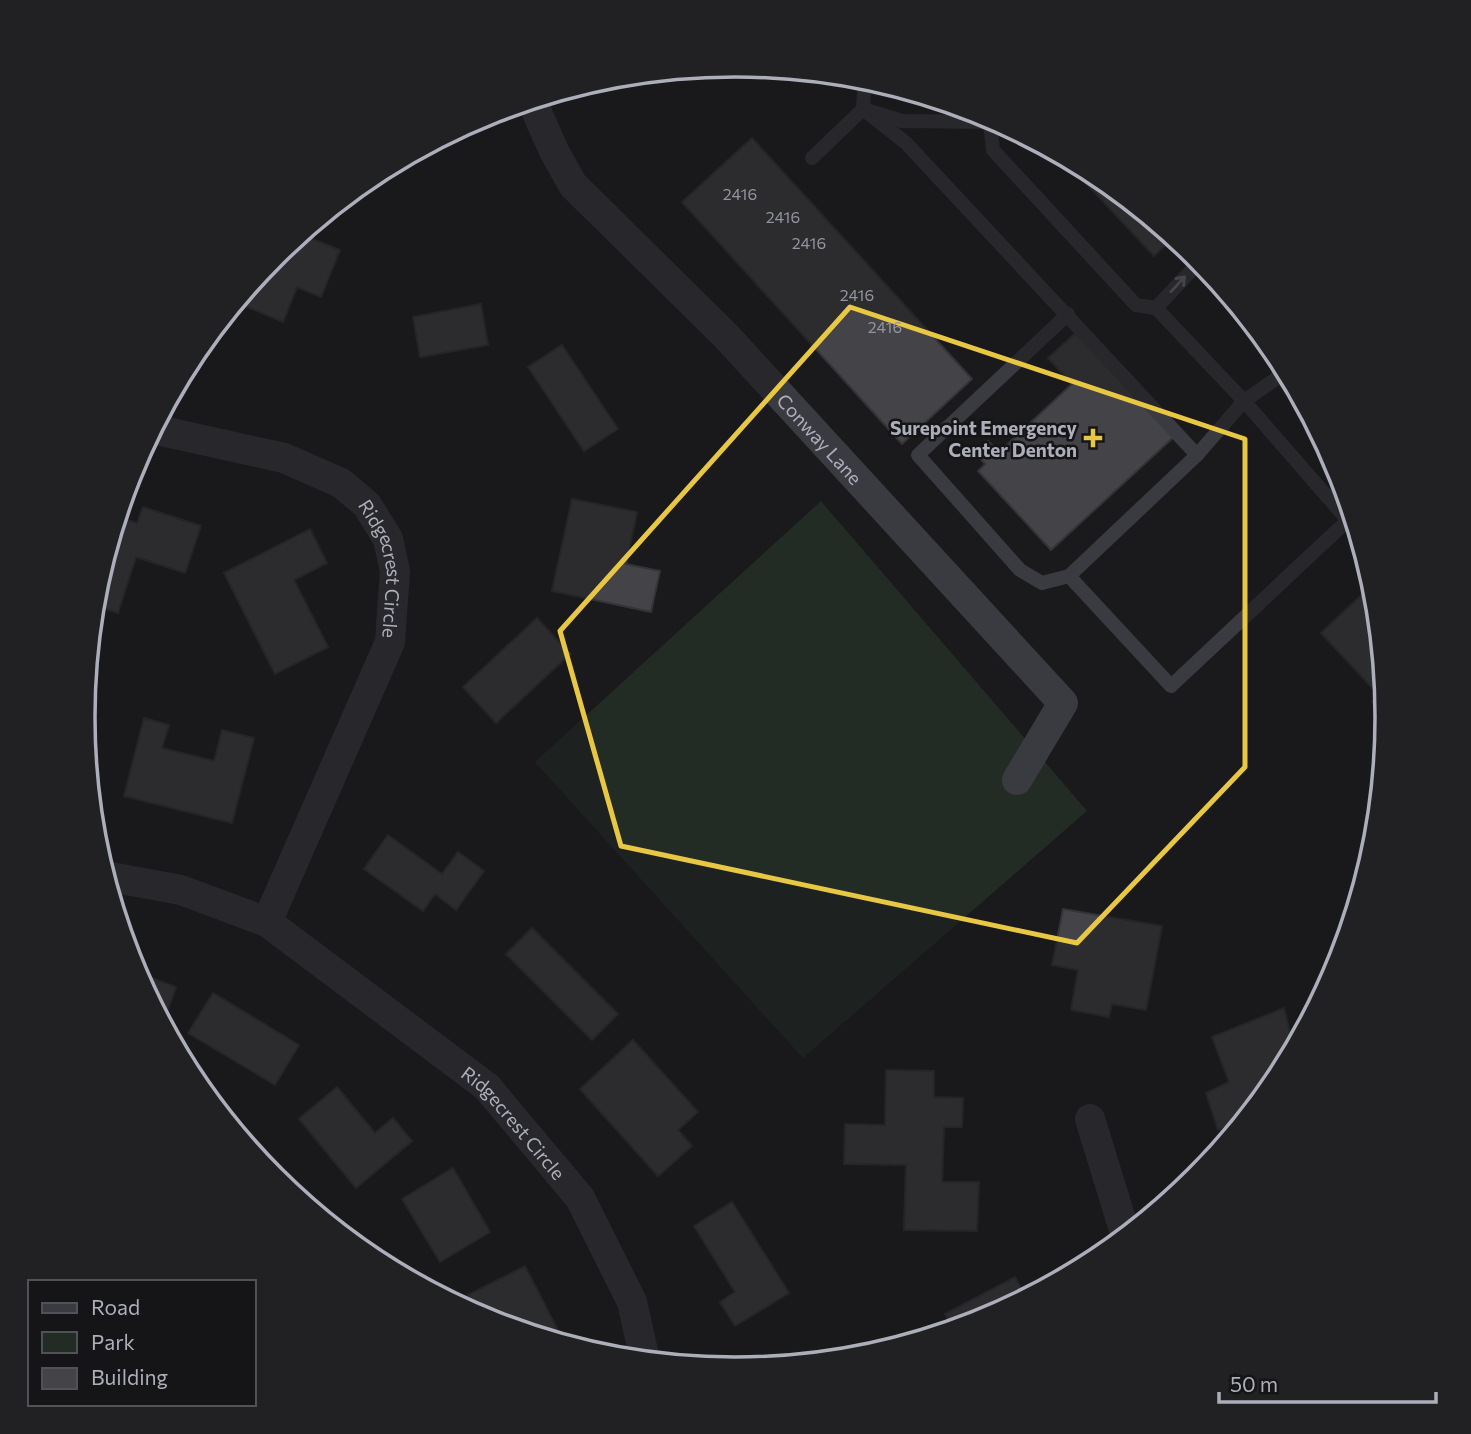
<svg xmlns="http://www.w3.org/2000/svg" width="1471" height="1434" font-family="Commissioner,sans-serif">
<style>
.green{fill:#232b25}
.building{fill:#444448;stroke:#343337;stroke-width:2}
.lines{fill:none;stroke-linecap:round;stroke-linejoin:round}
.service{stroke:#3a3b40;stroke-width:14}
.minor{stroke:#3a3b40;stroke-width:30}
.oneway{stroke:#797b83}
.marked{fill:none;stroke:#e8c745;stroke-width:5;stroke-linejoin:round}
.poi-dot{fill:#e8c745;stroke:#151416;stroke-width:2.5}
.labels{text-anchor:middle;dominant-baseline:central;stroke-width:5;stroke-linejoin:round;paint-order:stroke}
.number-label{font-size:16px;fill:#92949e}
.poi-label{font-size:19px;font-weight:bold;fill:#acafba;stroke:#151416;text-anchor:end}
.street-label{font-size:19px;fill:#acafba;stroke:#151416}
.rim{fill:none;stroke:#acafba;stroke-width:3.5}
</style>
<rect width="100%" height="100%" fill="#1a191b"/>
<polygon class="green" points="821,501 1087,811 803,1058 535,762"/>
<g class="building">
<polygon points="752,138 972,379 902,444 682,202"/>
<polygon points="1074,162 1098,175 1174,237 1154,256 1070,166"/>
<polygon points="300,234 340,250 321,297 297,287 283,322 236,302 275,256"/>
<polygon points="481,304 488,345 420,357 413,317"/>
<polygon points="1078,331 1175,436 1051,550 978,471 985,464 975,453 988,441 999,452 1072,384 1048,358"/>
<polygon points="562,345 618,429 584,451 528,367"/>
<polygon points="572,499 637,512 626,564 660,571 651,612 552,591"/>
<polygon points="143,507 201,526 185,573 136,557 118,613 94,605 96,589 118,517 137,523"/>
<polygon points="310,529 327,563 294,580 328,647 275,674 224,573"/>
<polygon points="1373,584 1387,709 1383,713 1372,702 1379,695 1321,633"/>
<polygon points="537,618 570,654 496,723 463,687"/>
<polygon points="144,718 169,725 162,748 214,761 222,730 254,738 232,823 124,796"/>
<polygon points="388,835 442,874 458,852 484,871 456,910 435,894 423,911 364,869"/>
<polygon points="1063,909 1162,926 1146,1010 1112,1004 1109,1017 1071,1010 1078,970 1052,965"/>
<polygon points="532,928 618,1014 592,1040 506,954"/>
<polygon points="136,972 176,987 163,1023"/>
<polygon points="213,993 299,1045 275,1085 188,1033"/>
<polygon points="1284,1008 1294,1049 1278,1080 1242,1122 1218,1130 1206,1093 1229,1082 1212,1037"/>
<polygon points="633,1040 698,1112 678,1130 692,1146 658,1176 580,1089"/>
<polygon points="886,1070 934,1071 934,1097 963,1098 962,1127 944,1127 942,1182 979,1182 977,1231 904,1230 906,1165 844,1164 845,1124 885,1125"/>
<polygon points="337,1087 375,1133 393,1118 412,1141 356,1188 299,1119"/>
<polygon points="453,1168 490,1232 440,1262 402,1199"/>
<polygon points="732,1202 789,1293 735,1326 720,1302 735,1292 694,1226"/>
<polygon points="525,1266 564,1342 563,1343 486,1319 479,1316 468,1295"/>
<polygon points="1015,1277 1026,1298 985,1320 953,1329 945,1314"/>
</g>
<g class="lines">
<g class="service">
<polyline points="865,78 863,109 906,143 1197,455 1244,401 1287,371"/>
<polyline points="998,121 990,122 993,150 1136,305 1156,308 1244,401 1358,532"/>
<polyline points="812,158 863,109 902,121 990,122"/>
<polyline points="1156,308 1201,260"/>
<polyline points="1068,314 918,455 1020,570 1042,583 1069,576"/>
<polyline points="1197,455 1069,576 1171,686 1347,521"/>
</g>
<g class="minor">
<path id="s1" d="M534 100 538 115 555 153 573 185 726 336 1063 703 1017 780"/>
<path id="s2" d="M153 429 284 458 341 483 367 505 388 539 395 571 390 642 267 922"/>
<path id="s3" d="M105 876 181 890 267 922 487 1087 580 1198 632 1302 645 1360"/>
<polyline points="1090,1119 1126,1236"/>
</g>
</g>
<defs><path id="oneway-shaft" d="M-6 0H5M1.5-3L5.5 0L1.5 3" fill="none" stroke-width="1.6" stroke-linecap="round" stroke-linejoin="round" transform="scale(1.75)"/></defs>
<use class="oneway" href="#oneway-shaft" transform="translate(1178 284) rotate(-47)"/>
<path d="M0 0H1471V1434H0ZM850 307 1245 439V767L1077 943 621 846 560 631Z" fill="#1a191b" fill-opacity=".55" fill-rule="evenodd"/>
<path class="marked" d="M850 307 1245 439V767L1077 943 621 846 560 631Z"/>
<path class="poi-dot" d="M1089.5 427.5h7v7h7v7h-7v7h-7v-7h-7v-7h7z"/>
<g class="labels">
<g class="number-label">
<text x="740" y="193">2416</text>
<text x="783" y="216">2416</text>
<text x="809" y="242">2416</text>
<text x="857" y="294">2416</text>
<text x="885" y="326">2416</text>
</g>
<g class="poi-label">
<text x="1077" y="427">Surepoint Emergency<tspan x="1077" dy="22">Center Denton</tspan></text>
</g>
<g class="street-label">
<text stroke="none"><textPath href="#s1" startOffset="448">Conway Lane</textPath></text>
<text stroke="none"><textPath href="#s2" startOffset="298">Ridgecrest Circle</textPath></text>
<text stroke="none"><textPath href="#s3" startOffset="488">Ridgecrest Circle</textPath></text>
</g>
</g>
<path d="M0 0H1471V1434H0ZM95 717a640 640 0 1 1 1280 0a640 640 0 1 1-1280 0Z" fill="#212023" fill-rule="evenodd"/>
<path class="rim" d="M95 717a640 640 0 1 1 1280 0a640 640 0 1 1-1280 0Z"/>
<rect x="28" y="1280" width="228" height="126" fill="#151416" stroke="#515258" stroke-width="2"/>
<rect x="42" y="1303" width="35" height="10" fill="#3a3b40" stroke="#515258" stroke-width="2"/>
<text x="91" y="1315" font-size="21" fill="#acafba">Road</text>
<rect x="42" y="1332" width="35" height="21" fill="#232b25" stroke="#515258" stroke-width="2"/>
<text x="91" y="1350" font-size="21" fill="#acafba">Park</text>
<rect x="42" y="1368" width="35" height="21" fill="#444448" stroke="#515258" stroke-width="2"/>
<text x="91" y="1385" font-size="21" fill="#acafba">Building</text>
<path d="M1219 1392v10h217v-10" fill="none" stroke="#acafba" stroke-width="3.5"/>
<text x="1230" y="1392" font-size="21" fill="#acafba" stroke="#151416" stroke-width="5" paint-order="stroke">50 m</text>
</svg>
